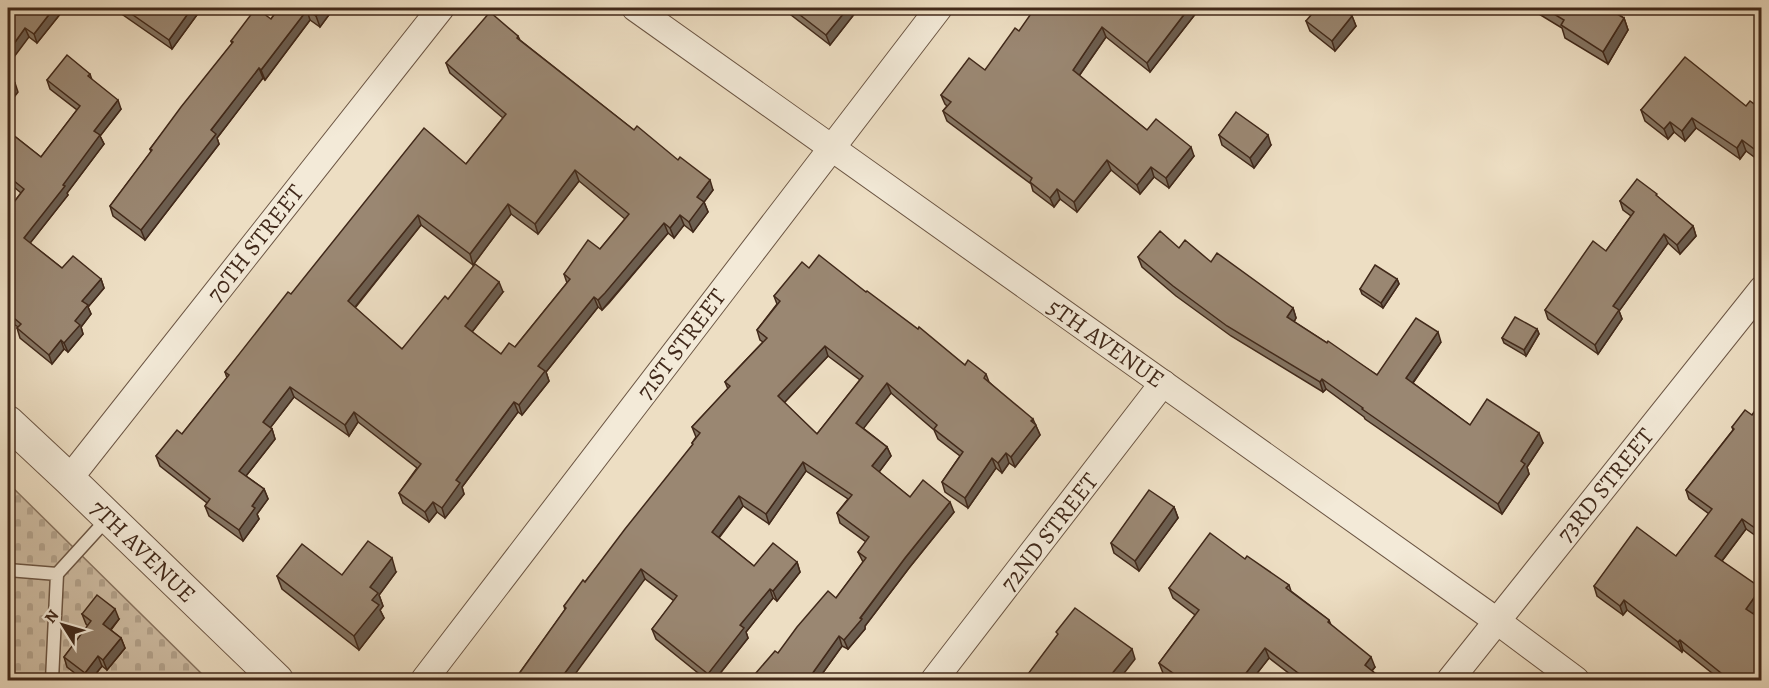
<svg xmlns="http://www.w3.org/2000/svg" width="1769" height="688" font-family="Alegreya,serif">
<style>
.cemetery{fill:url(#cemetery-stones);stroke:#887460;stroke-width:1.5}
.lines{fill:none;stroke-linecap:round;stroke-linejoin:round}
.service-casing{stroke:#6c5644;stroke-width:15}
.minor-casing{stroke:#6c5644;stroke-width:28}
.tertiary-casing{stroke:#6c5644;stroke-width:34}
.service{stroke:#f3ead8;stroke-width:12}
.minor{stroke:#f3ead8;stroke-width:26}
.tertiary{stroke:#f3ead8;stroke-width:32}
.wall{fill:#847462;stroke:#41291a;stroke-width:1.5;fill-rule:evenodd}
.shaded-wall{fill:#6c5e50;stroke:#41291a;stroke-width:1.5}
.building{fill:#9a8772;stroke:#41291a;stroke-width:1.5;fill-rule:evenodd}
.labels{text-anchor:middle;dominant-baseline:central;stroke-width:4.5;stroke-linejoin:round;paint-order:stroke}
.street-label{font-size:24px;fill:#41291a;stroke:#f3ead8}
</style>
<defs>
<pattern id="cemetery-stones" width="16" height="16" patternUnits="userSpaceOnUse" patternTransform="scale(1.5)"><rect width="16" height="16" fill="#d0bfa6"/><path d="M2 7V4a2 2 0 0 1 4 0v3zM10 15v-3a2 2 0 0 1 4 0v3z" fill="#b4a48e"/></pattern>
</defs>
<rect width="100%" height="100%" fill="#eddec3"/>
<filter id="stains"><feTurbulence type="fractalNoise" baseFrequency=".00333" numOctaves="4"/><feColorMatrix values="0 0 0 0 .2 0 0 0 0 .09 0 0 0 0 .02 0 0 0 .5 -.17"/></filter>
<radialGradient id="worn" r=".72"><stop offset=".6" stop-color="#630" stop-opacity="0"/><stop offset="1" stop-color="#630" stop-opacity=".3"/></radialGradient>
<polygon class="cemetery" points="8,483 208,680 8,680"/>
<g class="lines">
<defs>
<g id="service">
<polyline points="8,570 57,574 52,680"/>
<polyline points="57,574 108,518"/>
</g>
<g id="minor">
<polyline points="635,8 1497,621 1576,680"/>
<polyline points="69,479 441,8"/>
<polyline points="424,680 939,8"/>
<polyline points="934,680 1163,383"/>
<polyline points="1450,680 1762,289"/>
</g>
<polyline id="tertiary" points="8,422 69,479 277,680"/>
</defs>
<use href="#service" class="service-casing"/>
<use href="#minor" class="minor-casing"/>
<use href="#tertiary" class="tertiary-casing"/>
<use href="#service" class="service"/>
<use href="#minor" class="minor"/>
<use href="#tertiary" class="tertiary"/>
</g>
<g class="wall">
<polygon points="8,8 65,8 37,43 29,37"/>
<polygon points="113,8 202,8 172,49"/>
<polygon points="279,8 334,8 320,27 310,20 265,80 263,78 217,138 219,144 145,240 113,216 110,206 151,152 150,149 232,44 231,41 271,19"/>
<polygon points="782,8 859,8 830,45"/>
<polygon points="1200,8 1150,72 1106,37 1079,76 1147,130 1194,156 1169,188 1154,177 1140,194 1111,170 1077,212 1060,199 1054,207 1033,191 1031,184 947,121 943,111 947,106 945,104 941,95 985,70 1019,31"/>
<polygon points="1529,8 1607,8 1624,18 1628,30 1608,64 1565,38 1562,28"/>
<polygon points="1352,16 1356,26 1335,51 1310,31 1306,21"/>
<path d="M518 36 520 40 634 130 713 190 704 202 708 212 693 232 684 225 674 238 668 233 609 303 602 310 598 307 546 372 549 381 522 415 518 412 462 487 464 494 445 518 437 512 429 522 403 503 399 493 417 468 358 422 349 436 294 397 270 428 272 429 275 439 246 476 264 489 268 499 257 514 259 519 243 541 209 516 205 506 207 503 160 466 156 456 182 434 227 378 225 372 291 294 466 164 503 118 450 73 446 63ZM579 181 625 219 600 249 564 274 567 283 515 347 501 354 472 332 503 292 448 299 402 349 355 308 421 225 473 265 511 214 538 234Z"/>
<polygon points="90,74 92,80 121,109 100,136 104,144 67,193 68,195 30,243 62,268 101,279 104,288 88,307 91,314 81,327 83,334 68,352 64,349 52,364 20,338 17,328 18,327 8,320 8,210 21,193 8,182 8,131 41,157 77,110 50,89 47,80"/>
<polygon points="1746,106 1761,109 1761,162 1746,151 1740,159 1696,128 1685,141 1674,132 1668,139 1645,121 1641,110"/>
<polygon points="1219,135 1271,145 1254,168 1222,145"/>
<polygon points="1658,197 1693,226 1696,236 1680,254 1668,243 1619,311 1622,319 1598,354 1548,319 1545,310 1606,251 1631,216 1623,210 1620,201"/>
<polygon points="1179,248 1211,262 1293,308 1296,318 1294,322 1377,375 1441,342 1413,383 1470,425 1543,443 1527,467 1529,474 1502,514 1365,419 1364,417 1326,389 1323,392 1231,336 1176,296 1142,267 1138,257"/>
<path d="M809 268 866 292 965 365 986 374 989 382 1035 424 1040 435 1015 467 1009 463 1002 473 996 468 968 508 945 492 942 482 960 456 938 439 934 430 891 393 863 428 887 447 891 456 879 472 910 497 954 512 909 568 865 626V629L848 649 842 646 817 681H749L836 598 863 562 858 552 866 542 840 523 837 513 848 499 806 471 769 524 743 506 719 538 754 566 797 562 800 572 777 601 773 598 746 632 748 638 714 681H708L656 639 652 629 674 601 645 579 516 678 565 610 564 606 585 582 693 445 692 443 696 437 692 427 728 389 725 382 763 342 760 340 757 330 777 304 774 296ZM828 356 860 380 817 434 784 403Z"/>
<polygon points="1397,279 1399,284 1383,308 1362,294 1360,289"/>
<polygon points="1537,329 1539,334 1526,356 1504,343 1502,338"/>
<polygon points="1752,415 1759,538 1746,529 1722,561 1761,602 1754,614 1761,681 1722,681 1683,650 1682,652 1627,610 1623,615 1597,596 1594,586 1676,556 1709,514 1689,499 1686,490 1733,430 1732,427"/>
<polygon points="1174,507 1178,518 1139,571 1114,553 1111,543"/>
<polygon points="1245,559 1289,585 1291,591 1329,620 1331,625 1375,667 1372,671 1376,674 1378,681 1299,681 1269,658 1251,681 1174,681 1163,673 1159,663 1195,615 1173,598 1169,588"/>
<polygon points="396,572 379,595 383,606 380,610 384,618 359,650 282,589 277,576 342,575"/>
<polygon points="82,614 119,619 111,630 121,638 125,648 107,670 102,666 90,681 85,681 67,667 64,657 88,626 86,624"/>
</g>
<g class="shaded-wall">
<polygon points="54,8 65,8 37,43 34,34"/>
<polygon points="192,8 202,8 172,49 169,40"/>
<polygon points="322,8 334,8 320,27 316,16"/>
<polygon points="848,8 859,8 830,45 826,35"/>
<polygon points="1189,8 1200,8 1150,72 1147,63"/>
<polygon points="307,10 310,20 265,80 261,70"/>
<polygon points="1352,16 1356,26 1335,51 1332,41"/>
<polygon points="1624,18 1628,30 1608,64 1603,52"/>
<polygon points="1102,27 1106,37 1076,80 1073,70"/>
<polygon points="25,28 29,37 8,65 8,52"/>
<polygon points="259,68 263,78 217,138 219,144 145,240 141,230 211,130"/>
<polygon points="15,83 18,92 8,105 8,92"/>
<polygon points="118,100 121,109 100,136 104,144 67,193 68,195 27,247 24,238 94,131"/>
<polygon points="1692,118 1696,128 1685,141 1682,131"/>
<polygon points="1670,122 1674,132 1668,139 1664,129"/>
<polygon points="1268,135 1271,145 1254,168 1250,158"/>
<polygon points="1742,140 1746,151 1740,159 1737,148"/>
<polygon points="1191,147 1194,156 1169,188 1166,178"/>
<polygon points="1107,160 1111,170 1077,212 1074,202"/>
<polygon points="1151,167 1154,177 1140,194 1137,185"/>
<polygon points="575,170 579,181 538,234 535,224"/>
<polygon points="710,180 713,190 704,202 708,212 693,232 689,222 697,197"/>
<polygon points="1057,189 1060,199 1054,207 1050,198"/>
<polygon points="508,204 511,214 473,265 470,254"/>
<polygon points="418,215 421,225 351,312 348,301"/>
<polygon points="680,215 684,225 674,238 670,228"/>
<polygon points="664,223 668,233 602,310 598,300"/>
<polygon points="1693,226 1696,236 1680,254 1677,245"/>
<polygon points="1664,234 1668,243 1619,311 1622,319 1598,354 1595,345 1613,306"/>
<polygon points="101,279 104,288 88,307 91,314 81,327 83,334 68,352 64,343 75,321 82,301"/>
<polygon points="1397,279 1399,284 1383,308 1381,303"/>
<polygon points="499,282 503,292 468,337 465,326"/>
<polygon points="594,297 598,307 546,372 549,381 522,415 519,405 538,366"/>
<polygon points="1293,308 1296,318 1291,327 1287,317"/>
<polygon points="1537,329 1539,334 1526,356 1524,350"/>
<polygon points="1438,332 1441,342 1409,388 1406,378"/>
<polygon points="61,340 64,349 52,364 49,355"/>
<polygon points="825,346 828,356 781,406 778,396"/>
<polygon points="1322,379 1326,389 1323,392 1320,382"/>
<polygon points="887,383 891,393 860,433 856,423"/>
<polygon points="290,387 294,397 267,432 263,422"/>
<polygon points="514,402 518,412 462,487 464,494 445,518 442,508 456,480"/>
<polygon points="354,412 358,422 349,436 345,425"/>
<polygon points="1033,419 1040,435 1015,467 1011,457"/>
<polygon points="272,429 275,439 242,481 239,471"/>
<polygon points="1539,433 1543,443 1527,467 1529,474 1502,514 1498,504 1521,461"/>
<polygon points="887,447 891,456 876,476 872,466"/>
<polygon points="1006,453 1009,463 1002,473 998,463"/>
<polygon points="992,458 996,468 968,508 965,498"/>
<polygon points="803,462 806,471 769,524 766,514"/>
<polygon points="264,489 268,499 257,514 259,519 243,541 239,530 252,506"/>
<polygon points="739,496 743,506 715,542 712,532"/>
<polygon points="433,502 437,512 429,522 425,512"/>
<polygon points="950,502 954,512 909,568 865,626 865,629 848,649 844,640 905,558"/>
<polygon points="1174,507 1178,518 1139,571 1135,561"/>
<polygon points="1742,519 1746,529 1718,566 1715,556"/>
<polygon points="1761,520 1761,535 1759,538 1755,528"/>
<polygon points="392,558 396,572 379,595 383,606 380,610 384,618 359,650 354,636 370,587"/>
<polygon points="797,562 800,572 777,601 773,591"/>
<polygon points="641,569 645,579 570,681 559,681"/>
<polygon points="1761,588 1761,602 1750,619 1746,609"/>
<polygon points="770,589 773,598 746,632 748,638 714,681 710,681 708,674 740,625"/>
<polygon points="1624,600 1627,610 1623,615 1620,606"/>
<polygon points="115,609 119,619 107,634 103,624"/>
<polygon points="839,636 842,646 817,681 807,681"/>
<polygon points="121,638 125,648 107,670 103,660"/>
<polygon points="1680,640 1683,650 1682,652 1678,642"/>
<polygon points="1265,648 1269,658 1251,681 1240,681"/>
<polygon points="1132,649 1135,659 1118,681 1106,681"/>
<polygon points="98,656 102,666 90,681 88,681 85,673"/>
<polygon points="1371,657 1375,667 1368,675 1365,665"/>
<polygon points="1376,674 1378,681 1370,681"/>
</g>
<g class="building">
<polygon points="8,8 54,8 34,34 25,28 8,52"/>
<polygon points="123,8 192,8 169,40"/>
<polygon points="256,8 271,19 279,8 322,8 316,16 307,10 261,70 259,68 211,130 216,134 141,230 110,206 152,150 150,149 181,107 233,42 231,41"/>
<polygon points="791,8 848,8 826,35"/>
<polygon points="1035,8 1189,8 1147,63 1102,27 1073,70 1147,130 1156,119 1191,147 1166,178 1151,167 1137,185 1107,160 1074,202 1057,189 1050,198 1030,182 1032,178 943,111 951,102 941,95 969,58 985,70 1015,28 1019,31"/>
<polygon points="1317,8 1342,8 1352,16 1332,41 1306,21"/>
<polygon points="1544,8 1607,8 1624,18 1603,52 1561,25 1564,20"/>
<path d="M490 12 518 36 517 38 634 130 637 126 678 160 680 157 710 180 697 197 704 202 689 222 680 215 670 228 664 223 605 293 598 300 594 297 538 366 545 371 519 405 514 402 456 480 460 483 442 508 433 502 425 512 399 493 421 464 354 412 345 425 290 387 263 422 272 429 239 471 264 489 252 506 255 508 239 530 205 506 210 499 156 456 177 430 182 434 229 375 225 372 288 292 291 294 424 128 466 164 506 114 446 63ZM575 170 629 214 600 249 588 240 564 274 570 279 515 347 509 343 501 354 465 326 499 282 475 264 448 299 445 296 402 349 348 301 418 215 470 254 508 204 535 224Z"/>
<polygon points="67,55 90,74 88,76 118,100 94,131 100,135 63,185 65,186 24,238 62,268 73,256 101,279 82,301 88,305 75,321 80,325 64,343 61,340 49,355 17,328 21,324 8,313 8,210 24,189 8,176 8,131 41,157 80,106 47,80"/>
<polygon points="1685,57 1746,106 1750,101 1761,109 1761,154 1742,140 1737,148 1692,118 1682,131 1670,122 1664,129 1641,110"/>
<polygon points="8,77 15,83 8,92"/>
<polygon points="1236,112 1268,135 1250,158 1219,135"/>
<polygon points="1637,179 1657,194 1656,195 1693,226 1677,245 1664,234 1613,306 1619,310 1595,345 1545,310 1593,241 1606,251 1634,212 1620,201"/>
<polygon points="1160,231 1179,248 1185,240 1211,262 1217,253 1293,308 1287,317 1327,343 1328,341 1377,375 1416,318 1438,332 1406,378 1470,425 1487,399 1539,433 1521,461 1525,464 1498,504 1362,409 1363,408 1322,379 1320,382 1227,326 1173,286 1138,257"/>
<path d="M819 255 866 292 867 291 918 329 919 327 965 365 968 360 986 374 984 378 1033 419 1031 421 1036 425 1011 457 1006 453 998 463 992 458 965 498 942 482 963 452 934 429 937 425 887 383 856 423 887 447 872 466 910 497 923 480 950 502 905 558 860 618 862 619 844 640 839 636 807 681H749L775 651 778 653 797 627 828 591 836 598 866 558 858 552 869 537 837 513 852 495 803 462 766 514 739 496 712 532 754 566 773 543 797 562 773 591 770 589 740 625 744 628 708 674 652 629 677 596 641 569 559 681H512L515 677 516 678 566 608 564 606 583 580 585 582 625 529 693 444 692 443 700 433 692 427 730 386 725 382 767 338 757 330 780 301 774 296 802 262 809 268ZM825 346 863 376 817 434 778 396Z"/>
<polygon points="1375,265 1397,279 1381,303 1360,289"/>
<polygon points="1515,317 1537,329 1524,350 1502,338"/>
<polygon points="1761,402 1761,520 1755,528 1742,519 1715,556 1761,588 1746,609 1761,619 1761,681 1731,681 1680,640 1678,642 1624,600 1620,606 1594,586 1637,527 1676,556 1712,509 1686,490 1734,429 1732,427 1745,410 1752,415"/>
<polygon points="1149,490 1174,507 1135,561 1111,543"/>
<polygon points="1210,533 1245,559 1247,556 1289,585 1286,588 1329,620 1328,622 1371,657 1365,665 1376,674 1370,681 1304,681 1306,679 1265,648 1240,681 1184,681 1159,663 1199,610 1169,588"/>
<polygon points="368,541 392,558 370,587 378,593 372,600 379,605 354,636 277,576 302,544 342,575"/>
<polygon points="97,595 115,609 103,624 121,638 103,660 98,656 85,673 64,657 91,621 82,614"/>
<polygon points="1075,608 1132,649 1106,681 1028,681 1031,676 1028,674 1058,634 1056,632"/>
</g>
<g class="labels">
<g class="street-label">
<text transform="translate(255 243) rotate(-52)">70TH STREET</text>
<text transform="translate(1106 343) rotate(35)">5TH AVENUE</text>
<text transform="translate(681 344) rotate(-53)">71ST STREET</text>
<text transform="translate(1605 485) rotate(-51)">73RD STREET</text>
<text transform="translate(1049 532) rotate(-52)">72ND STREET</text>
<text transform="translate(143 551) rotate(44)">7TH AVENUE</text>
</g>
</g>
<rect width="1769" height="688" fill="none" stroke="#eddec3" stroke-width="30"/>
<rect x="9" y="9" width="1751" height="670" fill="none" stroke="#41291a" stroke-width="3"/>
<rect x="15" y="15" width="1739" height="658" fill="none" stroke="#41291a" stroke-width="1.5"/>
<g transform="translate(63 625) rotate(307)" stroke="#f3ead8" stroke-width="4.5" paint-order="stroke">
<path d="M0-4.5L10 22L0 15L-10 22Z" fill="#41291a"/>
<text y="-9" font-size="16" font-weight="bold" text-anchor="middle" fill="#41291a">N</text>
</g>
<rect width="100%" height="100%" filter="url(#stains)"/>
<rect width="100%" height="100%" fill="url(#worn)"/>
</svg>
